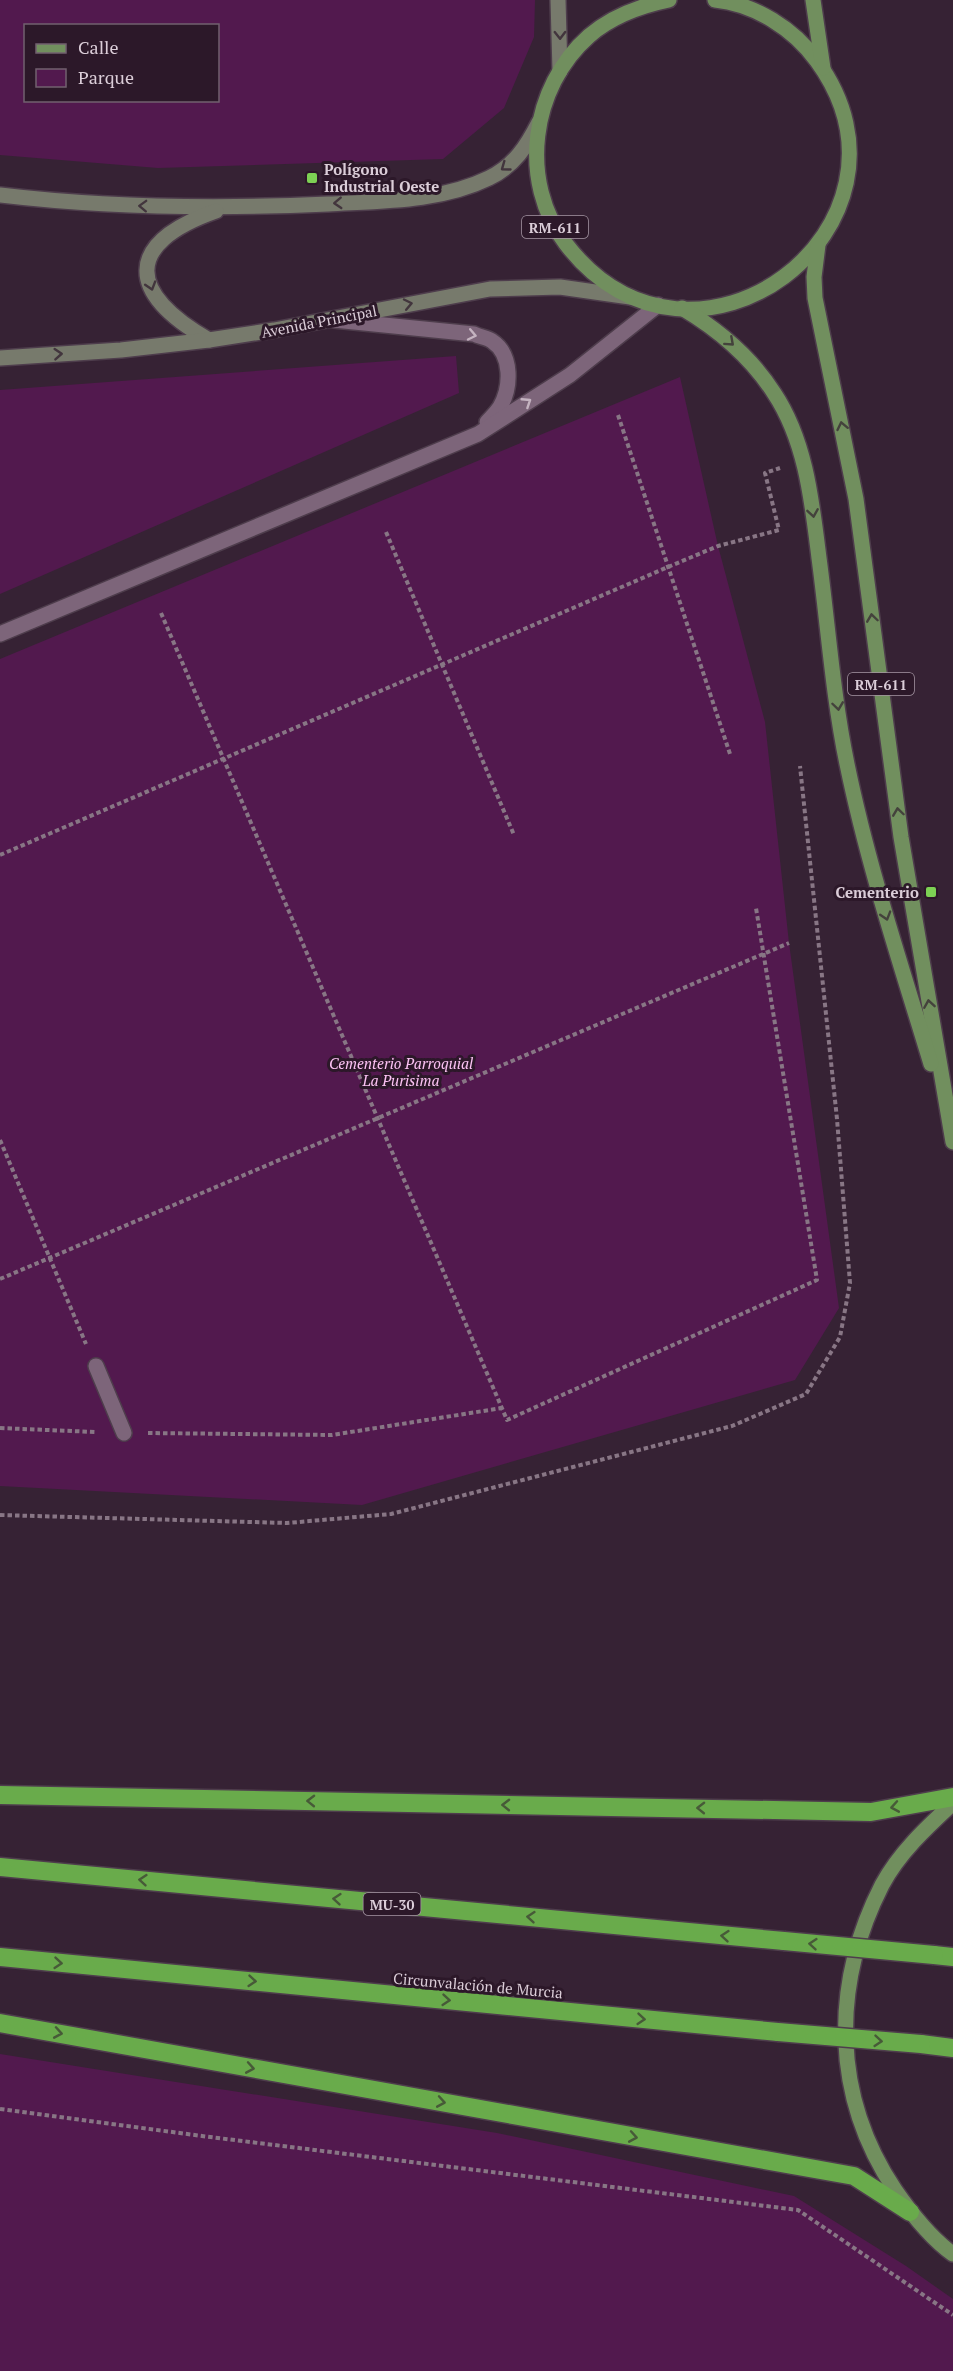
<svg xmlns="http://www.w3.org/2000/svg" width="953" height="2371" font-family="'PT Serif',serif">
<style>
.green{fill:#52194e;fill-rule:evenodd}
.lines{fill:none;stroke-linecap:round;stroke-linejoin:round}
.lane-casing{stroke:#4e3d4c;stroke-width:18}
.secondary-casing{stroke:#4e3d4c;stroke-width:18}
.primary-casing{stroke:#4e3d4c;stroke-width:18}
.highway-casing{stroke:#4e3d4c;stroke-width:21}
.path{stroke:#887685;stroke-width:4;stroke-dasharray:4.5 3;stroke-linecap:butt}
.lane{stroke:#7d657a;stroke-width:15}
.secondary{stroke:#777a6c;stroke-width:15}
.primary{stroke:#718f5e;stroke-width:15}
.highway{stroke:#69ab4b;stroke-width:18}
.highway-bridge-casing{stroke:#4e3d4c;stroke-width:21;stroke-linecap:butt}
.highway-bridge{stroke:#69ab4b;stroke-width:18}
.oneway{stroke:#42353d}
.oneway2{stroke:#c4b3c0}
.oneway3{stroke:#44423c}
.oneway4{stroke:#475a38}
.poi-dot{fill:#7dd154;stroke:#2c1829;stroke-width:2}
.labels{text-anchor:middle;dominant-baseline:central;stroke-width:6;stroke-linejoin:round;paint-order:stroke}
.shield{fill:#2c1829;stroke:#a697a4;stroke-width:1.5}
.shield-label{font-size:14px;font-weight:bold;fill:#dbcdd8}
.poi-label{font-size:15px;font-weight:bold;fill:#dbcdd8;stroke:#2c1829;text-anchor:start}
.street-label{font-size:15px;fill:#dbcdd8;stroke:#2c1829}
.park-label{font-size:15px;font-style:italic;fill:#fcc2f4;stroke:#2c1829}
</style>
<rect width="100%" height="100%" fill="#362234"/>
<g class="green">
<path d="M0 0H535L534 37 504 108 443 159 158 168 0 155ZM26 26H218V100H26Z"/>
<polygon points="456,356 459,393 0,594 0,390"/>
<polygon points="680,377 718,546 765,722 789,943 839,1308 795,1380 362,1505 0,1486 0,659"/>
<polygon points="0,2054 497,2133 794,2196 906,2266 953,2299 953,2371 0,2371"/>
</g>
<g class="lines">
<defs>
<g id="lane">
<path d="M334 320 474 334C480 337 488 338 492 341 513 355 511 388 500 407 496 413 491 418 487 422"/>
<polyline points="0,634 478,434 570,375 658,305"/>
<polyline points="96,1366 124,1433"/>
</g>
<g id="secondary">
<polyline points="558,0 560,71"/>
<path d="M0 195C109 208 218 209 328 204 381 201 440 202 489 178 514 166 527 146 539 122"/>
<path d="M209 340C128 294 122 244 216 211"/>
<polyline points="0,358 121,350 209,340 274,330 490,289 560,287 630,297"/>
</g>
<g id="primary">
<path d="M669 0C640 6 612 16 589 36 531 87 518 181 566 244 693 410 937 226 817 61 794 29 755 4 715 0"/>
<polyline points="813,0 823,68"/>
<polyline points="818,245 814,277 815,298 856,499 901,837 953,1142"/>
<path d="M682 308C719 330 751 357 774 393 806 441 812 502 819 558 828 625 833 697 847 764 868 866 901 965 931 1064"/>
<path d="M953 1803C927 1827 899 1853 882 1885 831 1985 832 2096 895 2190 911 2213 930 2238 953 2254"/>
</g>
<g id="highway">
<polyline points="0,1795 871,1812 953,1797"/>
<polyline points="0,1867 784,1941"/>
<polyline points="934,1955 953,1957"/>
<polyline points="0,1957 778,2032"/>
<polyline points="0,2023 854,2176 910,2212"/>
<polyline points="921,2044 953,2048"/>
</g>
</defs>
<use href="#lane" class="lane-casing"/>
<use href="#secondary" class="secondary-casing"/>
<use href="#primary" class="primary-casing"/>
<use href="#highway" class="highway-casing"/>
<g class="path">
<polyline points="618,415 730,754"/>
<polyline points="386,532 514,835"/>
<polyline points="161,613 507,1420 817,1280 756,908"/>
<polyline points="0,855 668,567 718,546 779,530 765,473 780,468"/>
<polyline points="0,1140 86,1344"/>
<polyline points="0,1279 789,943"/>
<polyline points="0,1428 95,1432"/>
<polyline points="148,1433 332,1435 502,1408"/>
<polyline points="0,1515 287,1523 391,1514 732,1426 806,1394 840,1337 850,1283 837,1119 800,766"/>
<polyline points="0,2109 202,2136 798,2210 953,2315"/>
</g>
<use href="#lane" class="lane"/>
<use href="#secondary" class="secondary"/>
<use href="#primary" class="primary"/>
<use href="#highway" class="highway"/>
<defs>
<g id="highway-bridge">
<polyline points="784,1941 934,1955"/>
<polyline points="778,2032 921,2044"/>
</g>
</defs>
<use href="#highway-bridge" class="highway-bridge-casing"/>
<use href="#highway-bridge" class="highway-bridge"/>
</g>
<defs><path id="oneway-chevron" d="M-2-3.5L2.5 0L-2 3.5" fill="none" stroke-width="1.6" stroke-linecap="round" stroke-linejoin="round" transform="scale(1.5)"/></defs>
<g class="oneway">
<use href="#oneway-chevron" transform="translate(560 35) rotate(89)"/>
<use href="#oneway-chevron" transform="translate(505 167) rotate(144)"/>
<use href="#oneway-chevron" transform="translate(338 203) rotate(177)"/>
<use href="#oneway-chevron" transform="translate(143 206) rotate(-178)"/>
<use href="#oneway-chevron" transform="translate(151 286) rotate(73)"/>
<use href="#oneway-chevron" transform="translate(408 304) rotate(-12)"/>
<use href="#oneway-chevron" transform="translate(58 354) rotate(-4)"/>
</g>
<g class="oneway2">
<use href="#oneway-chevron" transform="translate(472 335) rotate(12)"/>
<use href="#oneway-chevron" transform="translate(527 402) rotate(-33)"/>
</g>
<g class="oneway3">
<use href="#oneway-chevron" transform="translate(730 342) rotate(42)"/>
<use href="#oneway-chevron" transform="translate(842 426) rotate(-102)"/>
<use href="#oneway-chevron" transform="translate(813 513) rotate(81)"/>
<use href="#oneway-chevron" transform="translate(872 618) rotate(-98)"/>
<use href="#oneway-chevron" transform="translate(838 706) rotate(82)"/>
<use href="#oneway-chevron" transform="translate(898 812) rotate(-98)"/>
<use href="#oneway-chevron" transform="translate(886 916) rotate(73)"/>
<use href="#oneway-chevron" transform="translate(929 1004) rotate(-99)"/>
</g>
<g class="oneway4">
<use href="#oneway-chevron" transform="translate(311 1801) rotate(-179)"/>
<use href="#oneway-chevron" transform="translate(506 1805) rotate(-179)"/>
<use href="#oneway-chevron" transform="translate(895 1807) rotate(170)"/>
<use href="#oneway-chevron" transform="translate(701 1808) rotate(-179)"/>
<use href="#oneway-chevron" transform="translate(143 1880) rotate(-175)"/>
<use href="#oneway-chevron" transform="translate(337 1899) rotate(-175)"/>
<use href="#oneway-chevron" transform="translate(531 1917) rotate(-175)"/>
<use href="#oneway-chevron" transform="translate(725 1936) rotate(-175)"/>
<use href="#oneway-chevron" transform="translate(813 1944) rotate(-175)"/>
<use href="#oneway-chevron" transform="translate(58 1963) rotate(5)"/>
<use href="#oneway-chevron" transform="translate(252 1981) rotate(5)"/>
<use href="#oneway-chevron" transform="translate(446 2000) rotate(5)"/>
<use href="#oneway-chevron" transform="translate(641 2019) rotate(5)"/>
<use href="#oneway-chevron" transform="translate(58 2033) rotate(10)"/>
<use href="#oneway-chevron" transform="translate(878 2041) rotate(5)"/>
<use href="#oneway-chevron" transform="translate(250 2068) rotate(10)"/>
<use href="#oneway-chevron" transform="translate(441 2102) rotate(10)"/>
<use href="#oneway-chevron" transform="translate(633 2137) rotate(10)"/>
</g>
<g class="poi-dot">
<rect x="306" y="172" width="12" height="12" rx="3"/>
<rect x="925" y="886" width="12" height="12" rx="3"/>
</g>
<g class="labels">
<g class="shield">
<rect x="522" y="216" width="66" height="22" rx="4.5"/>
<rect x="848" y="673" width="66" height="22" rx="4.5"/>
<rect x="363.5" y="1893" width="57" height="22" rx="4.5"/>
</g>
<g class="shield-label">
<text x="555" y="227">RM-611</text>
<text x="881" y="684">RM-611</text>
<text x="392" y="1904">MU-30</text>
</g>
<g class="poi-label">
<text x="324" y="169">Polígono<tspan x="324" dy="17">Industrial Oeste</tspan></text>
<text x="919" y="892" text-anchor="end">Cementerio</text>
</g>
<g class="street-label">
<text transform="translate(319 321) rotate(-11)">Avenida Principal</text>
<text transform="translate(478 1985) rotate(5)">Circunvalación de Murcia</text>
</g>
<g class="park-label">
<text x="401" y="1063">Cementerio Parroquial<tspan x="401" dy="17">La Purisima</tspan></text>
</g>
</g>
<rect x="24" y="24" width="195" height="78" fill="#2c1829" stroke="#72606f" stroke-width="1.5"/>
<rect x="36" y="44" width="30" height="9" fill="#718f5e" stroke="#72606f" stroke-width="1.5"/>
<text x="78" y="54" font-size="18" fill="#dbcdd8">Calle</text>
<rect x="36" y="69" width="30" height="18" fill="#52194e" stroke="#72606f" stroke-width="1.5"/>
<text x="78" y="84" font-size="18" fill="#dbcdd8">Parque</text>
</svg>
